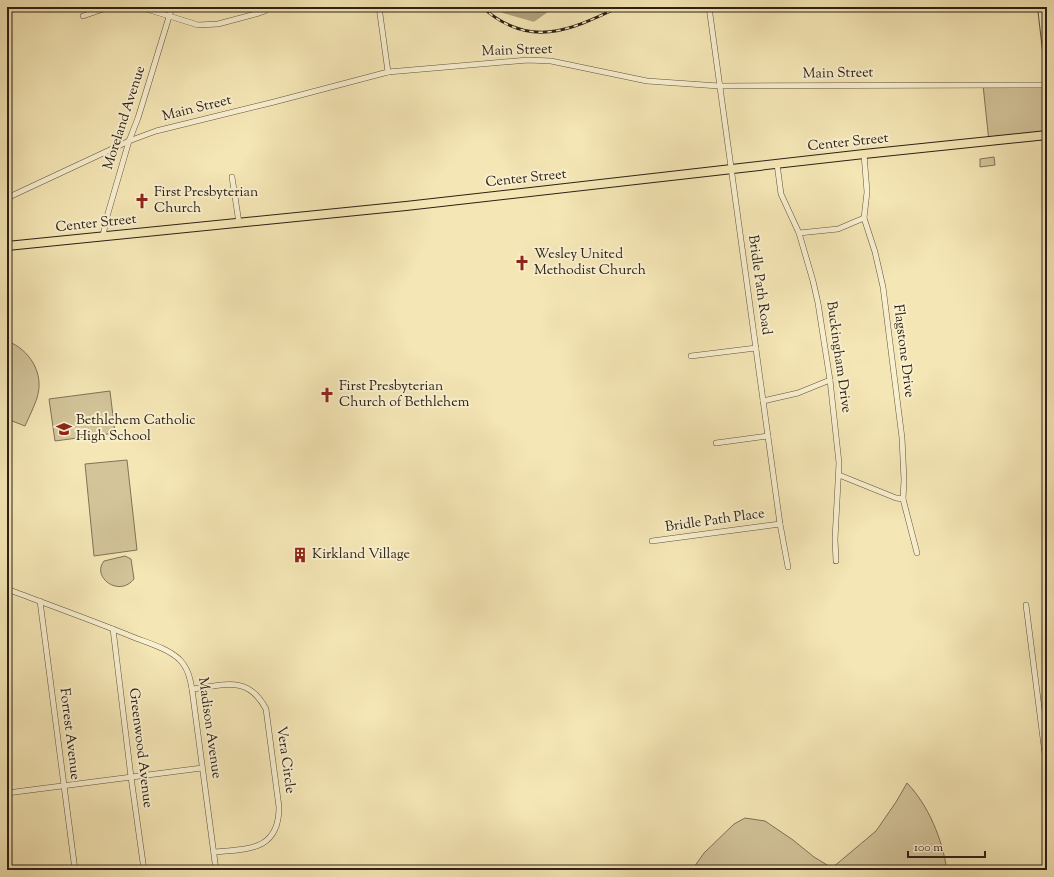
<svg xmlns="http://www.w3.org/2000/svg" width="1054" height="877" font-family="'Sorts Mill Goudy',serif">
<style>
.green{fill:#d3c49a;stroke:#807258}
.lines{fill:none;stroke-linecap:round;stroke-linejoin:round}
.river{stroke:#b1a37f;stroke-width:9}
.minor-casing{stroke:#5e523d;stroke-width:6}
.tertiary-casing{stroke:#5e523d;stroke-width:8}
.primary-casing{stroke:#2c2015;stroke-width:10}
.minor{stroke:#f8efcf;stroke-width:5}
.tertiary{stroke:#f8efcf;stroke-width:6}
.primary{stroke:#f5e6b5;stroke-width:8}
.rail-casing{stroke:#2c2015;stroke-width:3}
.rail{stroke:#f8efcf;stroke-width:1.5;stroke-dasharray:4.5;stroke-linecap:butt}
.labels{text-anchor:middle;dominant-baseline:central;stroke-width:4;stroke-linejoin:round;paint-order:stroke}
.street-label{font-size:14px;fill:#2c2015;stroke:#f8efcf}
.poi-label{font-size:14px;fill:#2c2015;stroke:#f8efcf;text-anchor:start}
</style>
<rect width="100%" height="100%" fill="#f5e6b5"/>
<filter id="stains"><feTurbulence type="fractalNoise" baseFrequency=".005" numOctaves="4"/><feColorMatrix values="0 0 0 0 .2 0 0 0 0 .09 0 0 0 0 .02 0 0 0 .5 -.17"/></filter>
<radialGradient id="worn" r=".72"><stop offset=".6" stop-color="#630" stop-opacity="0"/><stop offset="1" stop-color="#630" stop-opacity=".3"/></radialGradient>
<g class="green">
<polygon points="983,85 1047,85 1047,135 989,142"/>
<polygon points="994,157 995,165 980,167 980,159"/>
<path d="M7 341C29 349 45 373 37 398 34 407 29 417 25 426L7 419Z"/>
<polygon points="110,391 115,433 55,441 49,399"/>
<polygon points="127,460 137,550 94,556 85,464"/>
<path d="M125 556 131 559 134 579C119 598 91 577 104 561Z"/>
<path d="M907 783C929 806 942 839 947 870H692L704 853 734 824 745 818 765 821 793 840 814 857 832 868 876 831 896 802Z"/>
</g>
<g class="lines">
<polyline class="river" points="503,7 505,9 533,17 547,7"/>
<defs>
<g id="minor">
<polyline points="140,7 198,25 218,24 259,13 265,11 270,7"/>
<polyline points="379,7 388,72"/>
<polyline points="709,7 780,524 788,567"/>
<polyline points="83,16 109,7"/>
<polyline points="864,154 867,192 864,218 875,252 883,287 902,438 904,480 903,499 917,553"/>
<polyline points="777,164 781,194 799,233 813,281 818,303 830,380 839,463 835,539 836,561"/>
<polyline points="232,177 239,223"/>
<polyline points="7,198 129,141 156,131 274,102 388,72 528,60 551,61 647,81 719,86 1047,85"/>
<polyline points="799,233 838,229 864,218"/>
<polyline points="103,236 106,220 129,141 138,118 172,7"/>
<polyline points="691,356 756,348"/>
<polyline points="763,401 798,393 830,380"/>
<polyline points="716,443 768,436"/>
<polyline points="839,475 896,498 903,499"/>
<polyline points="652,541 780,524"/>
<path d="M7 589C49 605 91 620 133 637 148 643 167 648 179 659 188 668 190 678 192 689L216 870"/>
<polyline points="40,601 75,870"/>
<polyline points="1026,605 1047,770"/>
<polyline points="113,629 131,777 144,870"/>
<path d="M192 689C225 685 248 675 266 709L279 807C279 851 248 849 214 852"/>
<polyline points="7,793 202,768"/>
</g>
<polyline id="tertiary" points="1041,7 1047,59"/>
<polyline id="primary" points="7,246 406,206 864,154 1047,135"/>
</defs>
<use href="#minor" class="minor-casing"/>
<use href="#tertiary" class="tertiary-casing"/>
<use href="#primary" class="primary-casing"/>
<use href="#minor" class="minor"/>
<use href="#tertiary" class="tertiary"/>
<use href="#primary" class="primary"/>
<defs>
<path id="rail" d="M482 7C529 49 569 31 619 7"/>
</defs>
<use href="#rail" class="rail-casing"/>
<use href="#rail" class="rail"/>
</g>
<defs>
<symbol id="church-bare" viewBox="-9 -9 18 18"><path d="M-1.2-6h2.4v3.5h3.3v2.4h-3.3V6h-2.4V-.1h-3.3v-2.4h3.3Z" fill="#8f2418" stroke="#f8efcf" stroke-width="2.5" paint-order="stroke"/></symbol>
<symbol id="school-bare" viewBox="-9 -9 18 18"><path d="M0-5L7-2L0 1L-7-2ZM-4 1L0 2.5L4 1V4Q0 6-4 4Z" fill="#8f2418" stroke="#f8efcf" stroke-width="2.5" paint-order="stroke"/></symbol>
<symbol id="building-bare" viewBox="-9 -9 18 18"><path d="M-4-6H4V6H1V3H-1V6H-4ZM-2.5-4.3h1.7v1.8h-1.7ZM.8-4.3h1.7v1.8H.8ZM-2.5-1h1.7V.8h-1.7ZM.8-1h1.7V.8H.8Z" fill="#8f2418" stroke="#f8efcf" stroke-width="2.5" paint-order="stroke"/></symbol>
</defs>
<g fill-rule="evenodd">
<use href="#church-bare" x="131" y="190" width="22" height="22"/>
<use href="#church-bare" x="511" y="252" width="22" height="22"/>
<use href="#church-bare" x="316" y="384" width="22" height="22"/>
<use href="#school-bare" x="53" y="418" width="22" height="22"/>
<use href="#building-bare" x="289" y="544" width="22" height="22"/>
</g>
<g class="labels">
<g class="street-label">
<text transform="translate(517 51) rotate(-2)">Main Street</text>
<text transform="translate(838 74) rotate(-1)">Main Street</text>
<text transform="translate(197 109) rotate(-14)">Main Street</text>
<text transform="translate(125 118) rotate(-72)">Moreland Avenue</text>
<text transform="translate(848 143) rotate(-6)">Center Street</text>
<text transform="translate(526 179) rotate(-6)">Center Street</text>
<text transform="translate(96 224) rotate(-6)">Center Street</text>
<text transform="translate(759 285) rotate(82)">Bridle Path Road</text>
<text transform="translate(903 351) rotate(83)">Flagstone Drive</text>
<text transform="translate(838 357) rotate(82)">Buckingham Drive</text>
<text transform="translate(715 521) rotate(-8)">Bridle Path Place</text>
<text transform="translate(209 728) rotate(82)">Madison Avenue</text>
<text transform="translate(69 734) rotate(83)">Forrest Avenue</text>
<text transform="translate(140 748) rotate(83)">Greenwood Avenue</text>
<text transform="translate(285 760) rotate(82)">Vera Circle</text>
</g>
<g class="poi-label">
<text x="154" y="193">First Presbyterian<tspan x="154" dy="16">Church</tspan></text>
<text x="534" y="255">Wesley United<tspan x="534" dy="16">Methodist Church</tspan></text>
<text x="339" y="387">First Presbyterian<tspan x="339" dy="16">Church of Bethlehem</tspan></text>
<text x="76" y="421">Bethlehem Catholic<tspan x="76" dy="16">High School</tspan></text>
<text x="312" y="555">Kirkland Village</text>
</g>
</g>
<rect width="1054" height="877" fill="none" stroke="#f5e6b5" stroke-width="24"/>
<rect x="8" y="8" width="1038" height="861" fill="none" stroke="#2c2015" stroke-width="2"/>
<rect x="12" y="12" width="1030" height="853" fill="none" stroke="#2c2015"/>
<path d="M908 851v6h77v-6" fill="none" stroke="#2c2015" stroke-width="2"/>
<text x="914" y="851" font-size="12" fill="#2c2015" stroke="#f8efcf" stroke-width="3" paint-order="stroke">100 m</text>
<rect width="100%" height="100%" filter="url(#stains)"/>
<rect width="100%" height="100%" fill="url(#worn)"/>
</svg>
